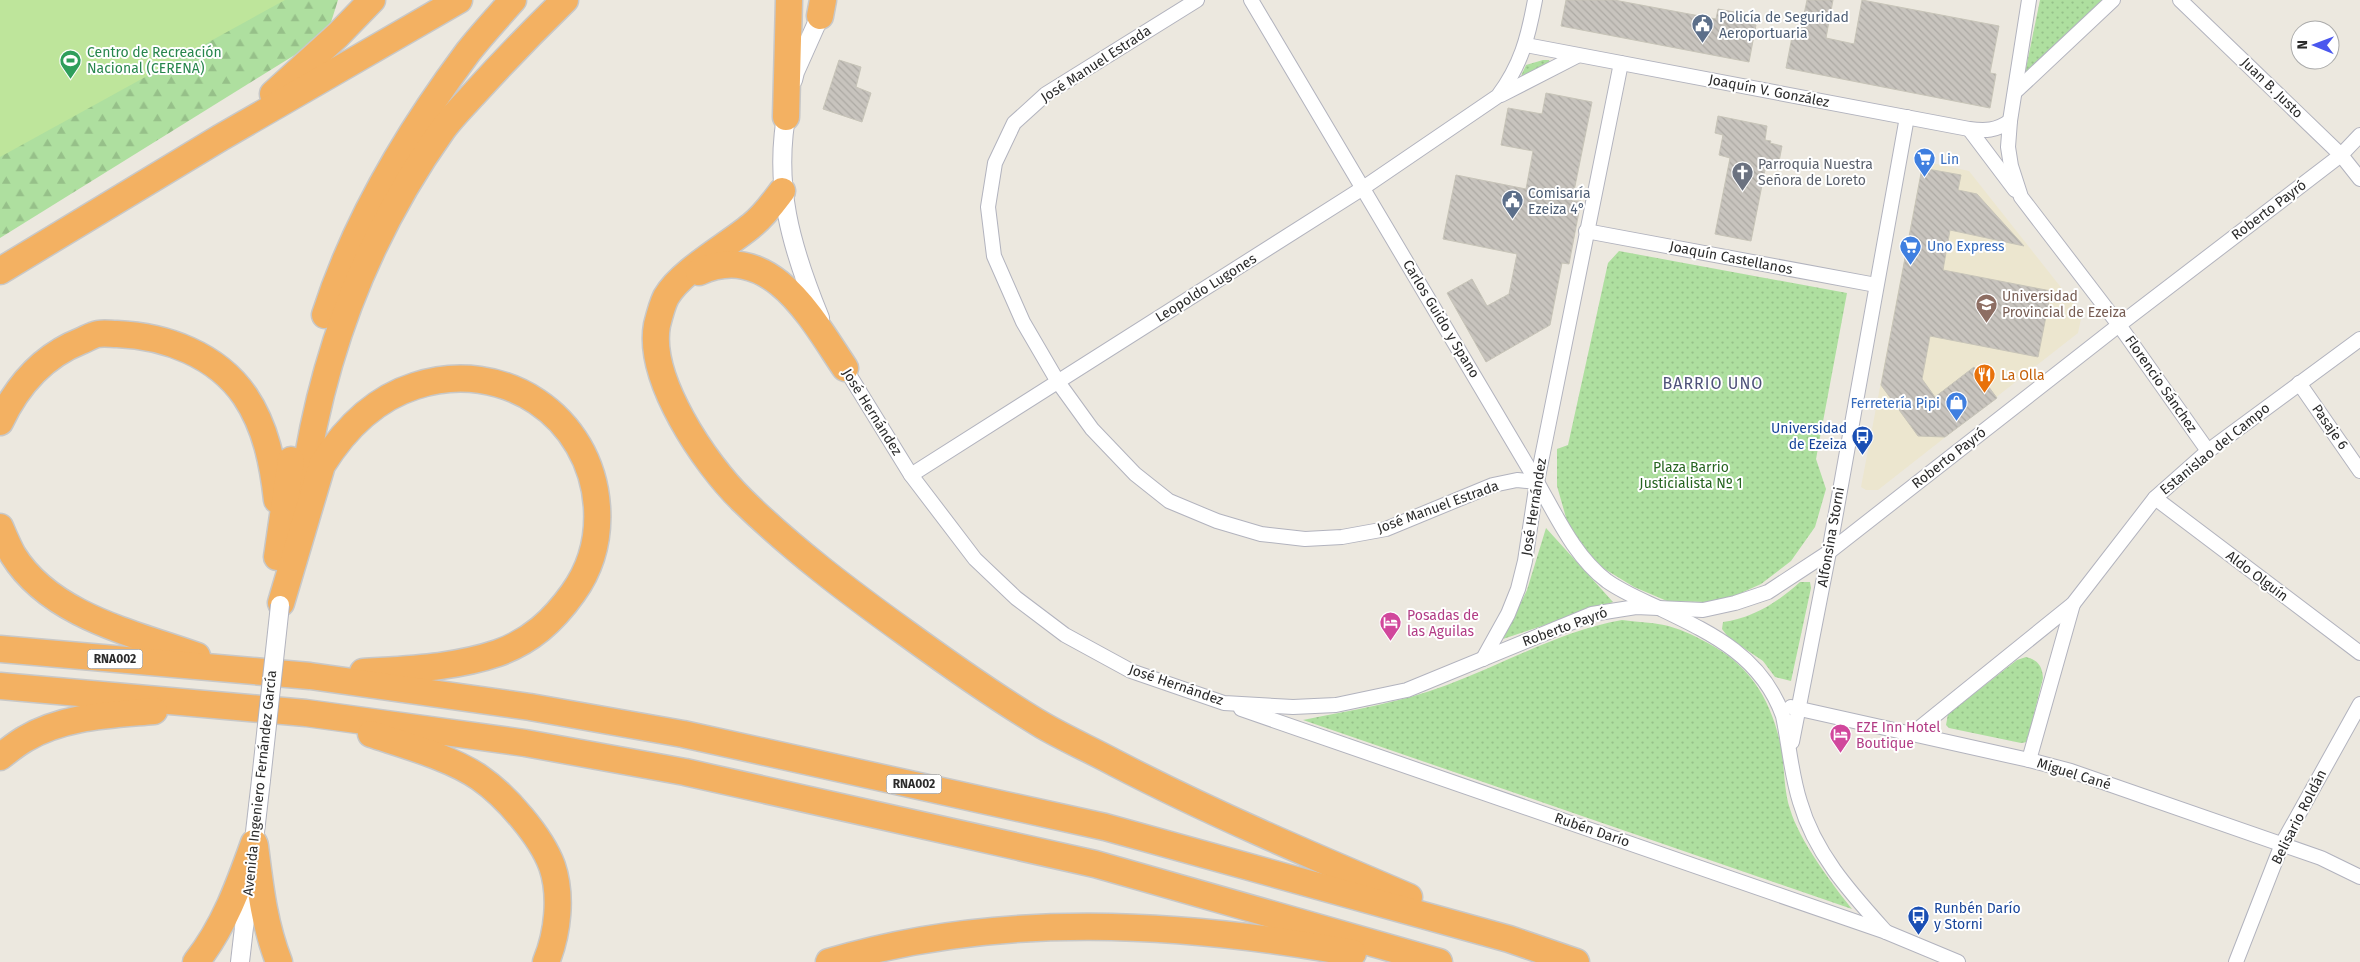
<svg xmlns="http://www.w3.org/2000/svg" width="2360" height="962" font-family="'Fira Sans',sans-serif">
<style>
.education{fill:#ece6cf}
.grass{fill:url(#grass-dots)}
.forest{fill:url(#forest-firs)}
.pitch{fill:#bee59b}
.building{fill:url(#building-back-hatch);stroke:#c7c4b8}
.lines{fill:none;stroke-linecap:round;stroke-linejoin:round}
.minor-casing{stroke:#b2b3be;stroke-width:16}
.tertiary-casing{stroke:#b2b3be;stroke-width:20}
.motorway-casing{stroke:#c8c8c8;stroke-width:29}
.minor{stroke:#fff;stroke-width:14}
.tertiary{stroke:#fff;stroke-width:18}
.motorway{stroke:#f3b162;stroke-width:26}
.tertiary-bridge-casing{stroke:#b2b3be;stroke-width:20;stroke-linecap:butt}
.tertiary-bridge{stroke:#fff;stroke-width:18}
.labels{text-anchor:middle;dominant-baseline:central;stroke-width:4;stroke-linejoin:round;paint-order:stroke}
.shield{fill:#fff;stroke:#6b6b6b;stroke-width:1}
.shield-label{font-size:12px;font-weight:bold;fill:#2b2b2b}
.service-label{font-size:14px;fill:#4e5e75;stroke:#fff;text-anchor:start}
.leisure-label{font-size:14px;fill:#27864d;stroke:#fff;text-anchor:start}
.street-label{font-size:14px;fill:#2b2b2b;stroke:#fff}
.shop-label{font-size:14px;fill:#366cbe;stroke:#fff;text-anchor:start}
.worship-label{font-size:14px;fill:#5b616d;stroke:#fff;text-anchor:start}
.education-label{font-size:14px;fill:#785e54;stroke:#fff;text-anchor:start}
.food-label{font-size:14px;fill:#c56008;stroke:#fff;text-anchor:start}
.transit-label{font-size:14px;fill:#164399;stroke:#fff;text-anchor:end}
.park-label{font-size:14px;fill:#266420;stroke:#fff}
.hotel-label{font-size:14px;fill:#b23c85;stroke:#fff;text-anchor:start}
.quarter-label{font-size:16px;letter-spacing:1px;fill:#4e5279;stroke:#fff}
</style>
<defs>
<pattern id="grass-dots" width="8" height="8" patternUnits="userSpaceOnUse" patternTransform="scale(1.25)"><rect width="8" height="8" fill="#aedf9f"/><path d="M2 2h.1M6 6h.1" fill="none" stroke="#96c089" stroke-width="1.8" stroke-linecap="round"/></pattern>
<pattern id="forest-firs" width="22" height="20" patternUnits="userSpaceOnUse" patternTransform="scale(1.25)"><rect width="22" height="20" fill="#aedf9f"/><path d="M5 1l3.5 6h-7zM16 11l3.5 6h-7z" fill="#96c089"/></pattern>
<pattern id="building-back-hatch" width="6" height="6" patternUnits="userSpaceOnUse" patternTransform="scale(1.25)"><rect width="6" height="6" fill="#c8c4be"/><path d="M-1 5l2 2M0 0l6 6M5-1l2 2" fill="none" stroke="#aca9a3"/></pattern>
</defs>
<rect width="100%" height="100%" fill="#ece8df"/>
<polygon class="education" points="1923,161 1969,171 2082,314 2078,333 1878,490 1866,490 1861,487"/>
<g class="grass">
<polygon points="2040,0 2103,0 2025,73"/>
<polygon points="1543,60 1549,60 1550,63 1521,76 1526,65"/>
<polygon points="1619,251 1847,293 1816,459 1826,489 1815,527 1791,561 1761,584 1730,598 1706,602 1667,601 1634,587 1603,568 1580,544 1567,521 1557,486 1557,449 1568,445 1608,263"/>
<polygon points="1546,528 1613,602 1503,639 1527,590"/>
<path d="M1800 582H1810L1811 588 1791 681 1775 677 1763 661 1729 638 1722 629 1723 622C1753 618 1778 602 1800 582Z"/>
<path d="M1622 620C1636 622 1650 622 1664 625 1678 628 1693 635 1706 642 1748 664 1769 695 1780 742 1785 763 1783 788 1790 809 1799 840 1832 884 1852 909L1303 720C1353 710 1399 703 1447 685 1506 663 1560 631 1622 620Z"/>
<path d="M2026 657C2038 660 2042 666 2043 678L2027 742 2021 743 1949 728 1946 725 1948 714 2017 660Z"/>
</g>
<polygon class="forest" points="0,0 338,0 327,35 0,238"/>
<polygon class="pitch" points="0,0 285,0 0,157"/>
<g class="building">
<polygon points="1566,0 1614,0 1716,19 1718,9 1746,14 1744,23 1756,25 1749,62 1561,26"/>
<polygon points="1807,0 1833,0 1826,38 1854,44 1862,0 1999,26 1990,73 1996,74 1990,108 1786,68 1792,37 1799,38"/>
<polygon points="839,60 861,67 856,87 871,93 862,122 823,109"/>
<polygon points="1546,93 1592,102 1572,201 1581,201 1569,264 1562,263 1550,325 1486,362 1447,293 1472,279 1487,306 1509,294 1517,254 1443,239 1456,175 1526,189 1533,151 1501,145 1508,108 1542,114"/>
<polygon points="1718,116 1767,126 1765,140 1771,141 1770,143 1782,146 1778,167 1766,165 1751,241 1715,234 1730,158 1719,155 1723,135 1715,133"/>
<polygon points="1922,168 1961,175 1958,190 1977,194 2024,246 1950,230 1943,270 2051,291 2038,357 1930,336 1922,379 1935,397 1974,367 1997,398 1945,437 1918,436 1881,385"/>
</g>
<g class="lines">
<defs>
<g id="minor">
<polyline points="1197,0 1046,94 1014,123 995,163 988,207 994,256 1023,322 1058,382 1092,429 1135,474 1169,501 1217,521 1261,534 1305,539 1342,537 1386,529 1493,485 1517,480 1537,482"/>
<path d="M1251 0 1537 482C1557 517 1575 557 1607 581 1624 593 1642 600 1661 609 1713 634 1762 657 1783 716 1789 744 1791 774 1800 802 1815 854 1851 893 1886 932"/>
<polyline points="2029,0 2010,121 2008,147 2011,166 2021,197 2119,325 2208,451"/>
<polyline points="2180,0 2341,155 2360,179"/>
<path d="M1526 45 1969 129C1985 131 1996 131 2010 121"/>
<polyline points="2015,92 2113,0"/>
<polyline points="1501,95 1577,56"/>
<polyline points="1969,129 2015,190"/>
<polyline points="1586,231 1876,285"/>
<polyline points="845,368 911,475 975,559 1016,598 1065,635 1131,671 1224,703 1293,707 1336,705 1407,690 1592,614 1636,607 1703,610 1735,603 1768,592 1829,552 2119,325 2341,155 2360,135"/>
<polyline points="2299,383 2360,471"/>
<path d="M911 475 1363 188 1498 96C1521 65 1528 38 1535 0"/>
<polyline points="2155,498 2360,653"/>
<polyline points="1483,659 1508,614 1518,589 1525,561 1537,482 1621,63"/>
<polyline points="1791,707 2029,760 2071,771 2321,858 2360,877"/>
<polyline points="1241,709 1886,932 1958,962"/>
<polyline points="1912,734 2073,604 2155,498 2208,451 2360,339"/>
<polyline points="1792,742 1829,552 1907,117"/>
<polyline points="2029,760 2073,604"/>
<polyline points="2236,962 2282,844 2360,704"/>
</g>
<g id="tertiary">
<polyline points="793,80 795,72 820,16"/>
<path d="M788 106C772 184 791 247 820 318"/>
<polyline points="240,962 261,780"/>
</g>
<g id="motorway">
<polyline points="820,16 823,0"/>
<polyline points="273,94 338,35 372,0"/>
<polyline points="786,117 789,0"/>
<path d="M782 191C773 203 764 216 751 226 727 246 681 271 666 297 662 305 659 317 657 325 647 379 705 464 742 500 792 549 849 592 906 633 950 665 995 697 1042 725 1066 739 1091 750 1115 763 1211 813 1310 855 1409 897"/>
<polyline points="0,271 220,138 459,0"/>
<path d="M699 272C771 240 812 319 845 368"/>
<path d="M325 315C355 221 409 131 468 52 482 34 498 17 513 0"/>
<path d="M0 422C17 386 43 356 81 341 86 339 92 335 98 334 104 333 111 334 117 334 166 336 217 355 245 396 266 427 273 464 277 500"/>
<path d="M303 488C321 357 366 237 443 129 452 117 463 106 473 95 503 62 533 31 565 0"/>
<path d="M0 527C4 536 8 546 13 555 51 616 133 633 197 656"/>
<polyline points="277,557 291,460"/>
<path d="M281 603 322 465C344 430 374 399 415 386 503 357 591 416 597 507 599 538 591 568 573 593 553 621 531 641 498 653 454 668 409 669 363 672"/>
<polyline points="0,649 310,676 530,707 683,734 1105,827 1509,939 1576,962"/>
<polyline points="0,686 306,713 525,743 685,772 1095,864 1439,962"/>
<path d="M371 734C404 745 452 758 480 778 506 796 541 836 552 866 562 895 558 933 546 962"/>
<path d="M0 757C8 751 16 744 25 739 64 716 110 715 154 711"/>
<path d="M255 846C260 886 264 924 279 962"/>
<path d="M196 962C224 927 239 885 254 843"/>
<path d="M829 962C998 911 1181 922 1353 953"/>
</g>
</defs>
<use href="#minor" class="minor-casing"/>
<use href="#tertiary" class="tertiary-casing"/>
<use href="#motorway" class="motorway-casing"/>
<use href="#minor" class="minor"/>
<use href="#tertiary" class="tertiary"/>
<use href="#motorway" class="motorway"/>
<defs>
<polyline id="tertiary-bridge" points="261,780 280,605"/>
</defs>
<use href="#tertiary-bridge" class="tertiary-bridge-casing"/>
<use href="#tertiary-bridge" class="tertiary-bridge"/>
</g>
<defs>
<symbol id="civic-pin" viewBox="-11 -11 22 30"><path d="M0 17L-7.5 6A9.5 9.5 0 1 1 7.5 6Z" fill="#5c6f8a" stroke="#fff"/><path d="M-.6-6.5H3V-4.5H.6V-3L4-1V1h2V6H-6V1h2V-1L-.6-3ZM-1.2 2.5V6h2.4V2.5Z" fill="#fff"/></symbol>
<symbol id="stadium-pin" viewBox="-11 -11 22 30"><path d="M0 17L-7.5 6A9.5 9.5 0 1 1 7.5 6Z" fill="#2e9e5b" stroke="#fff"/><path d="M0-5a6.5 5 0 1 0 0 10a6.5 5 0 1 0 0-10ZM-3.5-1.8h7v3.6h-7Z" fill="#fff"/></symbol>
<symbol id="supermarket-pin" viewBox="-11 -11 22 30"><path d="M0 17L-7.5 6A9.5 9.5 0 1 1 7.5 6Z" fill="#3f7fe0" stroke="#fff"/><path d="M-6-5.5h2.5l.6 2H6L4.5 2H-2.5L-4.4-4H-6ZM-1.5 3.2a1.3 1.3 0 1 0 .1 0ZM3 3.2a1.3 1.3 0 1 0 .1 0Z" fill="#fff"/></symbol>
<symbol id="church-pin" viewBox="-11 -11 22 30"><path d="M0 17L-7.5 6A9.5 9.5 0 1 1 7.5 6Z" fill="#6b7280" stroke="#fff"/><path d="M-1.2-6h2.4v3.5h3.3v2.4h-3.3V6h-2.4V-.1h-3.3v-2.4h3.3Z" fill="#fff"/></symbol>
<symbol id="university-pin" viewBox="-11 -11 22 30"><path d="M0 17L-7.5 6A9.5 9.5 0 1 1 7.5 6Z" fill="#8d6e63" stroke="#fff"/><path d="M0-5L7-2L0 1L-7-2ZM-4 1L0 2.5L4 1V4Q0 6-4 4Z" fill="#fff"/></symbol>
<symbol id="restaurant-pin" viewBox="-11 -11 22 30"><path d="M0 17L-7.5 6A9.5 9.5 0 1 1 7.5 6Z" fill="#e8710a" stroke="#fff"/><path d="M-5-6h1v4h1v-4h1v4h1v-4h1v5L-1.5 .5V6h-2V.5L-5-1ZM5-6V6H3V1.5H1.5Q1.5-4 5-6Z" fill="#fff"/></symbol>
<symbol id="shop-pin" viewBox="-11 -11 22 30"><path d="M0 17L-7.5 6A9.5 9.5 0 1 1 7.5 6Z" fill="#3f7fe0" stroke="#fff"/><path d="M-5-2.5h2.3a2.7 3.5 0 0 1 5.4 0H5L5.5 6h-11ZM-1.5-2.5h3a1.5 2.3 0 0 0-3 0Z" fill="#fff"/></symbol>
<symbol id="bus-pin" viewBox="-11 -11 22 30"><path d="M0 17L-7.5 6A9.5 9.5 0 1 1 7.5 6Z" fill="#1a4fb4" stroke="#fff"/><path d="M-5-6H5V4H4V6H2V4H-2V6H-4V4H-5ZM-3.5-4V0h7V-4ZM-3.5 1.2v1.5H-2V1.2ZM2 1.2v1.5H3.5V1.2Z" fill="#fff"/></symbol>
<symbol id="hotel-pin" viewBox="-11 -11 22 30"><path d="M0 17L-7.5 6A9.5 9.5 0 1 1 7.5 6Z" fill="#d1479c" stroke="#fff"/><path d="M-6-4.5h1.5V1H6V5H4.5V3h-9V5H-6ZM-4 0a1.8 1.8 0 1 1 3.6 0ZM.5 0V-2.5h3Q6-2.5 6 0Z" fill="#fff"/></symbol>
</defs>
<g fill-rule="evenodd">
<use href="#civic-pin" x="1690" y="12" width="25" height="34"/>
<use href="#stadium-pin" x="58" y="48" width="25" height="34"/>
<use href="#supermarket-pin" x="1912" y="146" width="25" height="34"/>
<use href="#church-pin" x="1730" y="160" width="25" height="34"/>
<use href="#civic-pin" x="1500" y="188" width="25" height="34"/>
<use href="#supermarket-pin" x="1898" y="234" width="25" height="34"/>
<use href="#university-pin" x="1974" y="292" width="25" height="34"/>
<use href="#restaurant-pin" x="1972" y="362" width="25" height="34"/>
<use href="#shop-pin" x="1944" y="390" width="25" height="34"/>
<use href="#bus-pin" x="1850" y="424" width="25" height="34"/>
<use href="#hotel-pin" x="1378" y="610" width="25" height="34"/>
<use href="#hotel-pin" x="1828" y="722" width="25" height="34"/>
<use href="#bus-pin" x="1906" y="904" width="25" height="34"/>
</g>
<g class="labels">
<g class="shield">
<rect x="87.5" y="649.5" width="55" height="19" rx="4"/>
<rect x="886.5" y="774.5" width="55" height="19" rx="4"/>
</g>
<g class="shield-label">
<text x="115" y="659">RNA002</text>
<text x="914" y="784">RNA002</text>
</g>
<g class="service-label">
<text x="1719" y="17">Policía de Seguridad<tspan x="1719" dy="16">Aeroportuaria</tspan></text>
<text x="1528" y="193">Comisaría<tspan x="1528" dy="16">Ezeiza 4°</tspan></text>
</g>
<g class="leisure-label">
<text x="87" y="52">Centro de Recreación<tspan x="87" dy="16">Nacional (CERENA)</tspan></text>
</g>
<g class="street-label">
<text transform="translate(1096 64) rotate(-33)">José Manuel Estrada</text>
<text transform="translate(2272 88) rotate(44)">Juan B. Justo</text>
<text transform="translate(1769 91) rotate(11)">Joaquín V. González</text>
<text transform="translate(2269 210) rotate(-37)">Roberto Payró</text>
<text transform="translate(1731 258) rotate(11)">Joaquín Castellanos</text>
<text transform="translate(1206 288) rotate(-32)">Leopoldo Lugones</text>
<text transform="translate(1441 319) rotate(59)">Carlos Guido y Spano</text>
<text transform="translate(2161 384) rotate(55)">Florencio Sánchez</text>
<text transform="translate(872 412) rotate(58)">José Hernández</text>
<text transform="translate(2330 427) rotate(55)">Pasaje 6</text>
<text transform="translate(2215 449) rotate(-39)">Estanislao del Campo</text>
<text transform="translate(1949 458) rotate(-38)">Roberto Payró</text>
<text transform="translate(1438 507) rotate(-20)">José Manuel Estrada</text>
<text transform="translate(1534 507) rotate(-81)">José Hernández</text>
<text transform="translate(1831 537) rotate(-80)">Alfonsina Storni</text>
<text transform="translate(2257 576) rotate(37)">Aldo Olguín</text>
<text transform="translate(1565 627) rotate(-20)">Roberto Payró</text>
<text transform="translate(1176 685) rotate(19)">José Hernández</text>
<text transform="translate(2074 774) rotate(17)">Miguel Cané</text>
<text transform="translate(260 783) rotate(-84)">Avenida Ingeniero Fernández García</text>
<text transform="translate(2299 817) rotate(-63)">Belisario Roldán</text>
<text transform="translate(1592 830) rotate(19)">Rubén Darío</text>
</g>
<g class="shop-label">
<text x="1940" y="159">Lin</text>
<text x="1927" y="246">Uno Express</text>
<text x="1940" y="403" text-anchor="end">Ferretería Pipi</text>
</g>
<g class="worship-label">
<text x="1758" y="164">Parroquia Nuestra<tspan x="1758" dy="16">Señora de Loreto</tspan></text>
</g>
<g class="education-label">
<text x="2002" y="296">Universidad<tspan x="2002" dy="16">Provincial de Ezeiza</tspan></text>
</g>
<g class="food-label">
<text x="2001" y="375">La Olla</text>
</g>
<g class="transit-label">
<text x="1847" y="428">Universidad<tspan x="1847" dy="16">de Ezeiza</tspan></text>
<text x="1934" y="908" text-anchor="start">Runbén Darío<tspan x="1934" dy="16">y Storni</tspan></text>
</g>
<g class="park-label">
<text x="1691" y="467">Plaza Barrio<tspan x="1691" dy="16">Justicialista Nº 1</tspan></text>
</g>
<g class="hotel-label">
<text x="1407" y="615">Posadas de<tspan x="1407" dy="16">las Aguilas</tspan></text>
<text x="1856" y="727">EZE Inn Hotel<tspan x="1856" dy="16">Boutique</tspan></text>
</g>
<g class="quarter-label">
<text x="1713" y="383">BARRIO UNO</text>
</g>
</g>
<g transform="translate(2315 45) rotate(271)"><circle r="24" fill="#ffffff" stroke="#aaaaaa"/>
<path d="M0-4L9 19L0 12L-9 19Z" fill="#4a57ee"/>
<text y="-8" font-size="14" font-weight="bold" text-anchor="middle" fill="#2b2b2b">N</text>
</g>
</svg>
